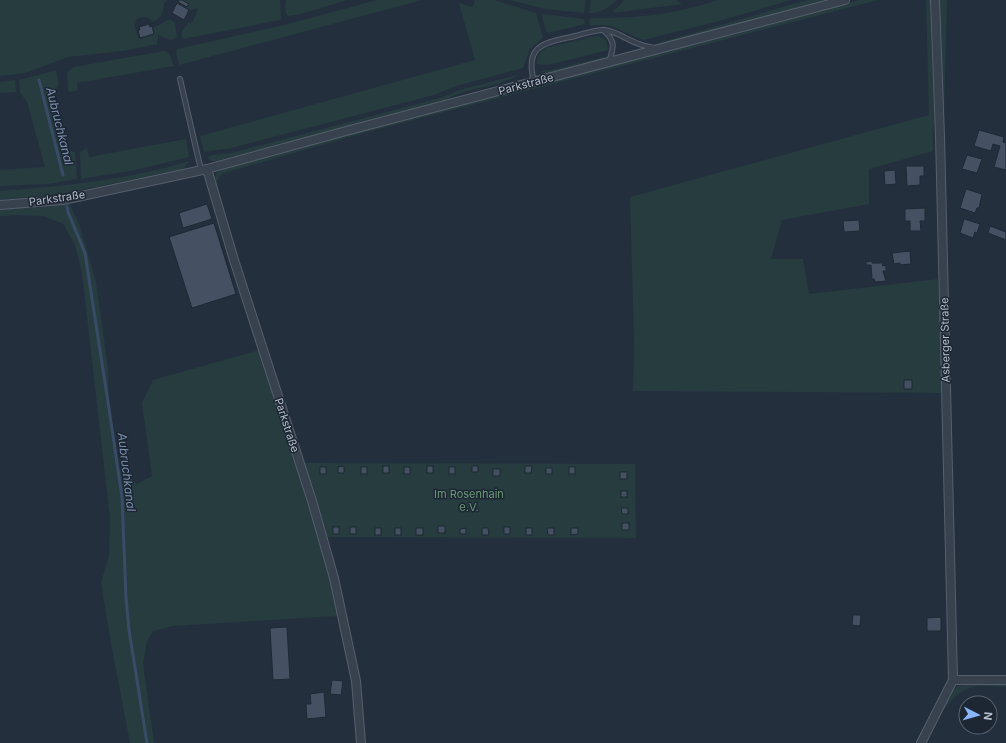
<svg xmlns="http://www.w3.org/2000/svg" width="1006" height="743" font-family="Inter,sans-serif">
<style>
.green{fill:#263c3f}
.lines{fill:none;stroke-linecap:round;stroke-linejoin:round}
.stream{stroke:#394c67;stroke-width:3}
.building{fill:#455162;stroke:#1f2835}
.lane-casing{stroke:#565f6c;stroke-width:6}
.street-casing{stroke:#565f6c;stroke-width:10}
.lane{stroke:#38414e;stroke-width:4}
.street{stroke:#38414e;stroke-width:8}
.labels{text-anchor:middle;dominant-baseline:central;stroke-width:3;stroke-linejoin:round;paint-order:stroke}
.street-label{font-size:11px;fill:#b4bcc9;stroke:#1d2633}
.park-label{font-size:11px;fill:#6b9a76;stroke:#1d2633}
.water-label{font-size:12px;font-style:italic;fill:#7c92b1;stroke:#1d2633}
</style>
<rect width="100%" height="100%" fill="#242f3e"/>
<g class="green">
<path d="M0 0H167L164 3C162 15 164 15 153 22 148 16 144 16 137 19 133 25 136 32 139 39L154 35 153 28 170 19 175 23 177 38 170 40 158 35 157 44 122 51 68 57 25 73 0 76Z"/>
<polygon points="180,0 280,0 281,18 280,20 183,39 181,33 189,22 192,23 198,10 197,8 190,10 181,5"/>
<path d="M286 0H347L301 14 288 16C284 12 285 5 286 0Z"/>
<polygon points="377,0 422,0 179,65 176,53 177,49 284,25"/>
<polygon points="475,0 494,0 536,13 543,38 530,49 523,68 456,86 434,95 231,148 204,152 200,136 475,60 459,3 473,7"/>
<polygon points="510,0 586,0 584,13 545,9"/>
<path d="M591 0H617C610 7 599 14 589 13Z"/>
<polygon points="624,0 676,0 682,4 613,13 613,11 619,6"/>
<path d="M718 0H791L719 21 643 40 611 26 600 25 590 26 589 20 591 18C634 19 677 14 718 0Z"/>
<polygon points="807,0 829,0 675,42 658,43"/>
<path d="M860 0H878L367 132 224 173C217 177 217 183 217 191 214 182 213 174 221 169L367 129Z"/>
<polygon points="926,0 930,0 934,114 933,151 869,169 869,204 782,220 771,259 803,259 809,294 938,279 942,393 633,391 634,341 630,197 929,115"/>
<polygon points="939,0 947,0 944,115"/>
<polygon points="543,14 584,19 585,24 548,33 546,31 542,17"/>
<path d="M595 36H599L606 40 608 50 548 65 537 64C537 56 539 52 546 48Z"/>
<polygon points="164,51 169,53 174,66 77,83 78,90 70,92 68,90 67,72 74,67"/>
<polygon points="607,56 601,61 549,74 541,71 552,70"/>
<polygon points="56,70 59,84 52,98 65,150 75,152 77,179 48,184 0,186 0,170 45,167 27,102 20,92 19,80"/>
<path d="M517 75C505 85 476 88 460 93 452 96 445 101 437 104L217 161H211L207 157 213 155 231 153 440 98 460 90Z"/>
<polygon points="15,80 16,92 0,93 0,82"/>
<polygon points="186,139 189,157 136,170 81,179 80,152 87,148 89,157"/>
<path d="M189 161 185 167 180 170 61 194 0 200V191C64 186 128 180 189 161Z"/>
<polygon points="69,203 79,224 96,282 108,368 109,416 119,469 137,484 152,476 142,403 153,380 260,350 330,576 339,616 173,626 153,631 147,641 143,664 154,743 130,743 110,638 101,582 109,556 110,518 82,273 75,245 63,224 43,216 16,215 0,216 0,209 44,207"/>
<polygon points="303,463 635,464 636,538 327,537"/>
<path d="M968 685H1006V687C997 687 981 684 972 687 947 695 937 722 926 743H923L948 695 958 686Z"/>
</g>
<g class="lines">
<g class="stream">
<polyline points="39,80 63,175"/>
<polyline points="67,207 68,212 85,253 108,402 122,497 126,598 129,630 147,743"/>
</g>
</g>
<g class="building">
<polygon points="179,0 182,0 189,4 187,7 178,2"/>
<polygon points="177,3 189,10 184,20 172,13"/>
<polygon points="149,24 150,27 152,26 154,34 140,38 138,30 140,30 139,27"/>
<polygon points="979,130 1004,137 1003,142 1006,143 1006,170 994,167 1000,146 993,144 991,151 974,146"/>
<polygon points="967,155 982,159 977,173 962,169"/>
<polygon points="906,166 924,166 924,176 920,176 920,185 907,186"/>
<polygon points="895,170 896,184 885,185 884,171"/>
<polygon points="966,189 982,194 979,208 977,208 975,213 960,208"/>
<polygon points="207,204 212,219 183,228 179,213"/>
<polygon points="925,208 925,221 920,221 921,231 910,231 910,221 905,221 905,209"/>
<polygon points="964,219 980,224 977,233 975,232 973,238 960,233"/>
<polygon points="859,220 860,231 844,232 843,221"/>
<polygon points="214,223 236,294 192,308 169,237"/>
<polygon points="990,226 1006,232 1006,240 988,233"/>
<polygon points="910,251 911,264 900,265 900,263 894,264 892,253"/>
<polygon points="872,261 872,263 882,263 883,266 886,265 886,271 883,271 886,281 875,282 874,279 872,279 871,265 866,265 866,262"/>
<rect x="904" y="380" width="8" height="9"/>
<polygon points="344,466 344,473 338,473 338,467"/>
<rect x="383" y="466" width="6" height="7"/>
<rect x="427" y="466" width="6" height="7"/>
<rect x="472" y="466" width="6" height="6"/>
<polygon points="525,466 532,466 531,473 525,473"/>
<rect x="320" y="467" width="6" height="7"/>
<rect x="361" y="467" width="6" height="7"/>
<rect x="404" y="467" width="6" height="7"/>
<rect x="449" y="467" width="6" height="7"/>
<rect x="569" y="467" width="6" height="7"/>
<rect x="546" y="468" width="6" height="6"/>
<rect x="493" y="469" width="7" height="7"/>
<rect x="620" y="472" width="7" height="7"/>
<rect x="621" y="491" width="6" height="6"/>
<polygon points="621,508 628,508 628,514 622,514"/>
<rect x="622" y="523" width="7" height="7"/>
<rect x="438" y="526" width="7" height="7"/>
<rect x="333" y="527" width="6" height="7"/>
<rect x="350" y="527" width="6" height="7"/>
<rect x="504" y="527" width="6" height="7"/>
<rect x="375" y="528" width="6" height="7"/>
<rect x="395" y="528" width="6" height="7"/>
<rect x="416" y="528" width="7" height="7"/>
<polygon points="466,528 466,534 460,534 460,529"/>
<polygon points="482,528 488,528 489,535 482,535"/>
<rect x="526" y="528" width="6" height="7"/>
<polygon points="547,528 554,528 554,535 548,535"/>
<polygon points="571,528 578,528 578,534 571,535"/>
<polygon points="853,615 861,615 860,626 852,625"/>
<polygon points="941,617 941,631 927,631 927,618"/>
<polygon points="287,627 290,679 273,680 270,628"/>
<polygon points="332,680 343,681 341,695 330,694"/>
<polygon points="324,692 326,717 307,719 306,704 311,704 310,694"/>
</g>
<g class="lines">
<defs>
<g id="lane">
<path d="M603 30C616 41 614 47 609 62"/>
<polyline points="180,79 201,170"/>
<path d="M534 82C524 44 545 43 575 36 584 34 596 29 605 30 618 32 627 40 639 44 644 46 650 47 655 48"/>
</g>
<g id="street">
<polyline points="207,169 234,260 312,501 334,578 356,681 361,743"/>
<polyline points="0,205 63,200 207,169 346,131 845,0"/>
<polyline points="953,680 1006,680"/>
<polyline points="921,743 953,680 940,136 935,0"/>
</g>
</defs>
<use href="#lane" class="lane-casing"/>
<use href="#street" class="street-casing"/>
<use href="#lane" class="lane"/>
<use href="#street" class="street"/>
</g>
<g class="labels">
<g class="street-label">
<text transform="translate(526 84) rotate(-15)">Parkstraße</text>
<text transform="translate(57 198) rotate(-8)">Parkstraße</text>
<text transform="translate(945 340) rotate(-91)">Asberger Straße</text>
<text transform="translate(287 425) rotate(72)">Parkstraße</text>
</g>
<g class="park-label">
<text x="469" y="494">Im Rosenhain<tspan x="469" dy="13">e.V.</tspan></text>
</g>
<g class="water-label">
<text transform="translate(60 126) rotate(76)">Aubruchkanal</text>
<text transform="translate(127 472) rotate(83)">Aubruchkanal</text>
</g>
</g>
<g transform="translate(978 715) rotate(96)"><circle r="19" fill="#1d2633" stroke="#59626f"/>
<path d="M0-3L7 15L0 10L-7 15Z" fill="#8ab4f8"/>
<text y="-6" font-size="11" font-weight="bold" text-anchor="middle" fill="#b4bcc9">N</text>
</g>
</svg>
